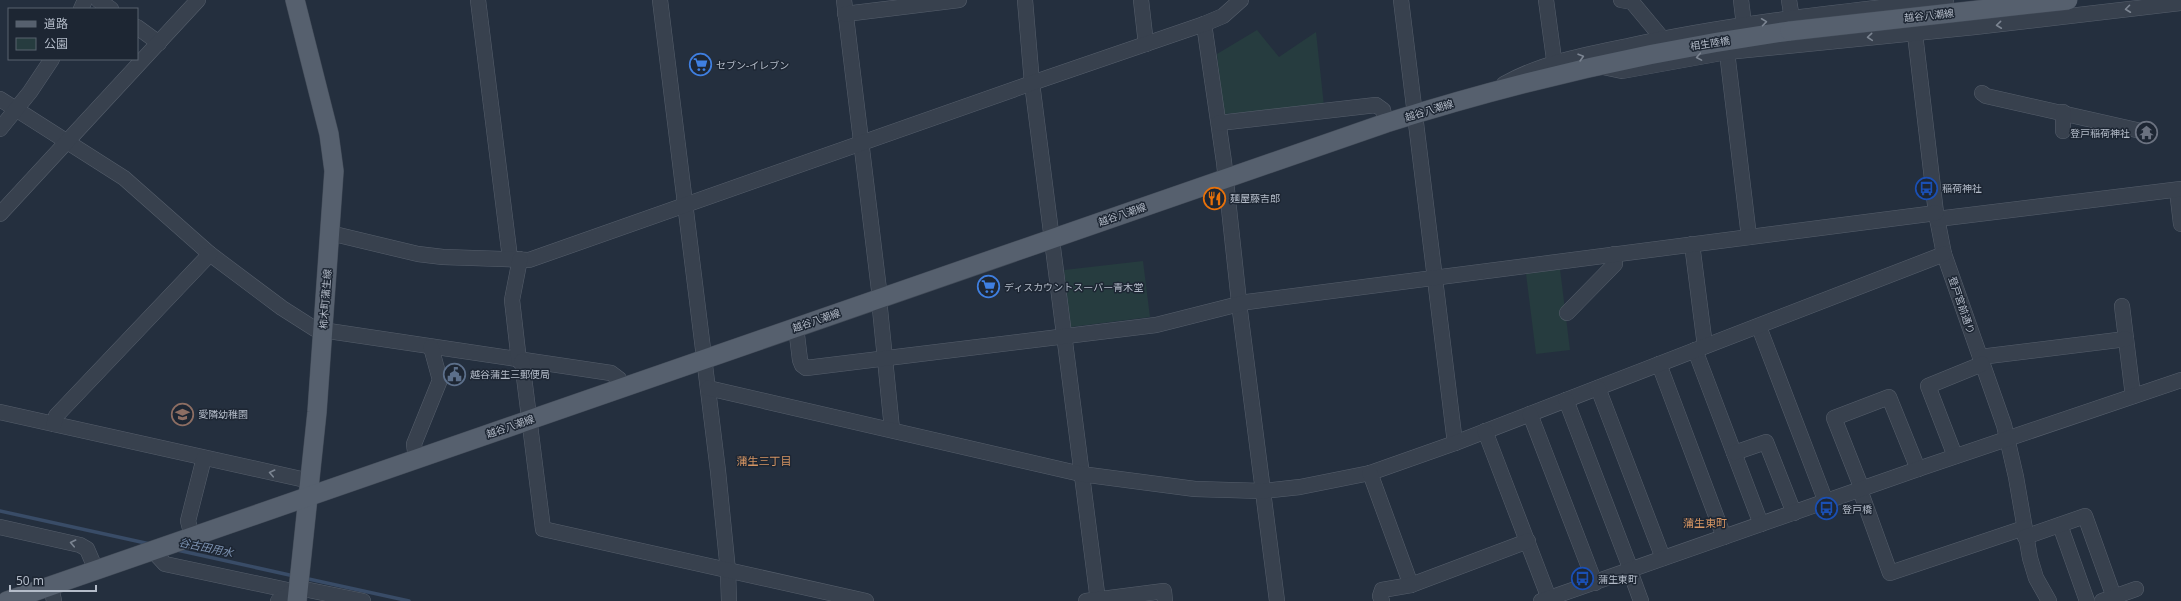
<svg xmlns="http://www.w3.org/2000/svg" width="2181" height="601" font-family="'Noto Sans','Noto Sans JP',sans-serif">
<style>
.green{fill:#263c3f}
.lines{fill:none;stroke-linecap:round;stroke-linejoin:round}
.stream{stroke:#394c67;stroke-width:3.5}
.minor-casing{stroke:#565f6c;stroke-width:16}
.major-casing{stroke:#414a57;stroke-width:20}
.minor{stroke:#38414e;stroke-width:15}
.major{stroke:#56606e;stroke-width:19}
.major-bridge-casing{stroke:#414a57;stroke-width:20;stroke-linecap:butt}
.major-bridge{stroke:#56606e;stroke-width:19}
.oneway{stroke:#7c8592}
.labels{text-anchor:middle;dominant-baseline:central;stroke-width:3;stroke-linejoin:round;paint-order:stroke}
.street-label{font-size:10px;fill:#b4bcc9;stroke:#1d2633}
.poi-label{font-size:10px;fill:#b4bcc9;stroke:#1d2633;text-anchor:start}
.neighbourhood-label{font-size:11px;fill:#d59563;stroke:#1d2633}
.water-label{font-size:11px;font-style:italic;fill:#7c92b1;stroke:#1d2633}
</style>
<rect width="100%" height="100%" fill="#242f3e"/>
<g class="green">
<polygon points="1257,30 1279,57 1316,32 1324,106 1224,114 1217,54"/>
<polygon points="1143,261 1150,317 1071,327 1064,270"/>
<polygon points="1560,269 1570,350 1536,354 1526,274"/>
</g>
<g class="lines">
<g class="stream">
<polyline points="0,511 150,544"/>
<polyline points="177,550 294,576"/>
<polyline points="304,578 409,601"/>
</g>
<defs>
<g id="minor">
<polyline points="98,0 111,9"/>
<polyline points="478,0 510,258"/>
<polyline points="660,0 718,471 728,571 729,601"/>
<polyline points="844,0 880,298"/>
<polyline points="1025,0 1032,83 1098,601"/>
<polyline points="1141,0 1146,44"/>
<polyline points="1401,0 1455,443"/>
<polyline points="1546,0 1556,74"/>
<polyline points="1621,0 1632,2 1662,38"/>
<polyline points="1741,0 1744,25"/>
<polyline points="1789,0 1792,19"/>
<polyline points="1911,0 1936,213 1944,254 2004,425 2016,477 2030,558 2036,578 2049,601"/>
<polyline points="81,9 85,0"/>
<polyline points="845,14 959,0"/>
<polyline points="1204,24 1224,162 1240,311 1277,601"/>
<polyline points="137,27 159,43"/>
<polyline points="1727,52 1749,237"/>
<polyline points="1603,67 1622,71 1727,52 1975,27 2181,3"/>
<path d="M1504 84C1541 63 1587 54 1628 46 1733 23 1840 12 1946 0"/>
<polyline points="1982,93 1986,96 2141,131"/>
<polyline points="0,99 124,178 210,254 282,308 315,329 611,373 619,379 622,387"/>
<polyline points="1219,123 1376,105 1383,110 1386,123"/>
<polyline points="0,129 30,92 52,59"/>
<polyline points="2063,131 2063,112"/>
<polyline points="2177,190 2181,224"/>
<polyline points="0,214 198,0"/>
<polyline points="1937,219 2181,189"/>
<polyline points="330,233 418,254 443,257 529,260 1032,83 1204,24 1223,16 1241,0"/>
<polyline points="1692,244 1705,346"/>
<polyline points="879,299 892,429"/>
<polyline points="2122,306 2133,396"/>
<polyline points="1567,313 1615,264 1614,254"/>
<polyline points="796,327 800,360 802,365 806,368 1156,325 1247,302 1936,213"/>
<polyline points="1759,327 1826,502"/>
<polyline points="1695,350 1761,524"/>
<polyline points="1980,357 2126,339"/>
<polyline points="519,361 512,300 520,259"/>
<polyline points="522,361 543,529 866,601"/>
<polyline points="1659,364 1724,537"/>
<polyline points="708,388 1081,474 1195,489 1263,491 1300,487 1370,473 1455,443 1944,254"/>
<polyline points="1598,388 1663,558"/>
<polyline points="1566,400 1631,570"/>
<polyline points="0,412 310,481"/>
<polyline points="1530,414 1595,583"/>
<polyline points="54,424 56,416 210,254"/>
<polyline points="1485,431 1550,601"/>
<polyline points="1734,453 1766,442 1794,513"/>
<polyline points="1955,456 1928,386 1982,364"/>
<polyline points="416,459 414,444 440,380 431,347"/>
<polyline points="1370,473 1411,585"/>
<polyline points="1862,489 1834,418 1889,397 1918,469"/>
<polyline points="1860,490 1890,573 2024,528"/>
<polyline points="2060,525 2087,601"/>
<polyline points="0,527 80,545 87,549 96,570"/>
<polyline points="192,536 188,521 204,458"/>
<polyline points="2025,537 2085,516 2114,597"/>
<polyline points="152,550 165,564 292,591"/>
<polyline points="1630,571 1641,601"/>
<polyline points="51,586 54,601"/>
<polyline points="278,601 299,588 363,601"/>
<polyline points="1086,601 1164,591 1165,601"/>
<polyline points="1382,601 1380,596 1382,590 1411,585 1528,541"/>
<polyline points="1541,601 1921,468 2181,380"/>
<polyline points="2102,601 2136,589"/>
</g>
<g id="major">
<polyline points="295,0 329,134 334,171 317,412 297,601"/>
<path d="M7 601 1386 123C1519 81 1653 50 1790 31"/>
</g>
</defs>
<use href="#minor" class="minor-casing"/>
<use href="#major" class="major-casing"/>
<use href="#minor" class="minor"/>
<use href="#major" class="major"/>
<defs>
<polyline id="major-bridge" points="1790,31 2068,0"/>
</defs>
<use href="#major-bridge" class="major-bridge-casing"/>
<use href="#major-bridge" class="major-bridge"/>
</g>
<defs><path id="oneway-chevron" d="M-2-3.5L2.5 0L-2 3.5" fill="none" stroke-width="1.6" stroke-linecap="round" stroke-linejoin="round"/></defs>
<g class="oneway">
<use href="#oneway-chevron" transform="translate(2128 9) rotate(173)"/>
<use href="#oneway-chevron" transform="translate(1764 22) rotate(-8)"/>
<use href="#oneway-chevron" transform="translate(1999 25) rotate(174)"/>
<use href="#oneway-chevron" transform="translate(1870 37) rotate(175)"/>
<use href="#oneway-chevron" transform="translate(1581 57) rotate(-16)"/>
<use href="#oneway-chevron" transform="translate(1699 57) rotate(170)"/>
<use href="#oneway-chevron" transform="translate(272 473) rotate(-168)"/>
<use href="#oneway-chevron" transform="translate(73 543) rotate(-168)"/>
</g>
<defs>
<symbol id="supermarket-ring" viewBox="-11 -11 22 22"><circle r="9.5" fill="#1d2633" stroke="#3f7fe0" stroke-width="1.5"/><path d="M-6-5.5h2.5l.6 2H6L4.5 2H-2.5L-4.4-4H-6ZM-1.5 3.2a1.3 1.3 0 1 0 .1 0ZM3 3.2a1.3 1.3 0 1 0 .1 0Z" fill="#3f7fe0"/></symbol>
<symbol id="temple-ring" viewBox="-11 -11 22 22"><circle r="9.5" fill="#1d2633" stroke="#6b7280" stroke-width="1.5"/><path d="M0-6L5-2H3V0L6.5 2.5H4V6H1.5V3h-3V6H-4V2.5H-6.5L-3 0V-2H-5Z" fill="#6b7280"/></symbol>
<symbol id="bus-ring" viewBox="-11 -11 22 22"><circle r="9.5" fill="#1d2633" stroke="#1a4fb4" stroke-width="1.5"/><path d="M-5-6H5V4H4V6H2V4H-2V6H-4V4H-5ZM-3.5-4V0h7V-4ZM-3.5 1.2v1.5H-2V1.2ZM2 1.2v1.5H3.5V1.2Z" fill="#1a4fb4"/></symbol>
<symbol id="restaurant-ring" viewBox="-11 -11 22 22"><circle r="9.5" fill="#1d2633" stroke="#e8710a" stroke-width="1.5"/><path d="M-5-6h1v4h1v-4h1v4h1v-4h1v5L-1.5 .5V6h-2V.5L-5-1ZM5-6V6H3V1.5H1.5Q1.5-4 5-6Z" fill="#e8710a"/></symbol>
<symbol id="civic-ring" viewBox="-11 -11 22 22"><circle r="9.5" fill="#1d2633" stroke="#5c6f8a" stroke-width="1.5"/><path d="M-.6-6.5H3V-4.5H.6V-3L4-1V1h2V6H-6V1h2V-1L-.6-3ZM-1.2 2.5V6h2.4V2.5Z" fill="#5c6f8a"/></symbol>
<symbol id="school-ring" viewBox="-11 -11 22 22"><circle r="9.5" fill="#1d2633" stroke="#8d6e63" stroke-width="1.5"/><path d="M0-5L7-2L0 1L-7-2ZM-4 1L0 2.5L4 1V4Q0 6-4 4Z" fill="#8d6e63"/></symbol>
</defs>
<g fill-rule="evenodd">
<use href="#supermarket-ring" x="688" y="52" width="25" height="25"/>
<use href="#temple-ring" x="2134" y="120" width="25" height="25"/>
<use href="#bus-ring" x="1914" y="176" width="25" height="25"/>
<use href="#restaurant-ring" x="1202" y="186" width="25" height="25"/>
<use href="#supermarket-ring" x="976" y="274" width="25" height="25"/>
<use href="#civic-ring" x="442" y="362" width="25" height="25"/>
<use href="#school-ring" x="170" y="402" width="25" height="25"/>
<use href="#bus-ring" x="1814" y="496" width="25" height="25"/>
<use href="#bus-ring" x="1570" y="566" width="25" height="25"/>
</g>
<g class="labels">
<g class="street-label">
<text transform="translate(1929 15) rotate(-6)">越谷八潮線</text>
<text transform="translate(1710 43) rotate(-9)">相生陸橋</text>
<text transform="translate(1429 110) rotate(-17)">越谷八潮線</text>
<text transform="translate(1122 214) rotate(-19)">越谷八潮線</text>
<text transform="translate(325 299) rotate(-86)">柿木町蒲生線</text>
<text transform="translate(1962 305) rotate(71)">登戸宮前通り</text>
<text transform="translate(816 320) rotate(-19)">越谷八潮線</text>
<text transform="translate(510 426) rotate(-19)">越谷八潮線</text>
</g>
<g class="poi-label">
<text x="716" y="65">セブン-イレブン</text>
<text x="2130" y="133" text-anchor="end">登戸稲荷神社</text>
<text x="1942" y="188">稲荷神社</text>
<text x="1230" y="198">麺屋藤吉郎</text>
<text x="1004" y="287">ディスカウントスーパー青木堂</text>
<text x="470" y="374">越谷蒲生三郵便局</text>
<text x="198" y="414">愛隣幼稚園</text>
<text x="1842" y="509">登戸橋</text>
<text x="1598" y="579">蒲生東町</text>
</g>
<g class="neighbourhood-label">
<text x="764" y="460">蒲生三丁目</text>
<text x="1705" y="522">蒲生東町</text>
</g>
<g class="water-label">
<text transform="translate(206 547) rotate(12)">谷古田用水</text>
</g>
</g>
<rect x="8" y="8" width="130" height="52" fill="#1d2633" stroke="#59626f"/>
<rect x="16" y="21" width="20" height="6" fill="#56606e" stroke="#59626f"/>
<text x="44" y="28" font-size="12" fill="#b4bcc9">道路</text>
<rect x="16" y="38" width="20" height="12" fill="#263c3f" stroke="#59626f"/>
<text x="44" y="48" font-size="12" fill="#b4bcc9">公園</text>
<path d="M10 585v6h86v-6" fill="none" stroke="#b4bcc9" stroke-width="2"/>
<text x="16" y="585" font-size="12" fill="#b4bcc9" stroke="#1d2633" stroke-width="3" paint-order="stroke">50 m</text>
</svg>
